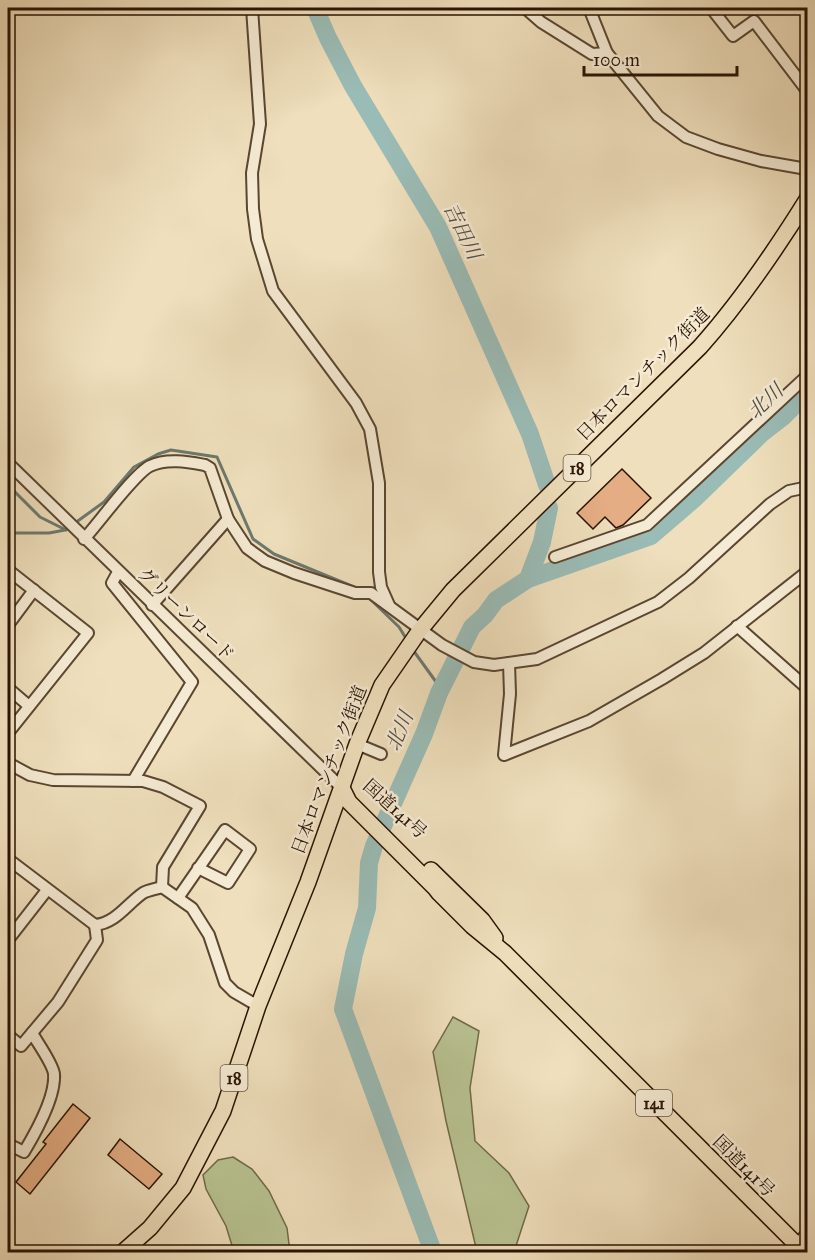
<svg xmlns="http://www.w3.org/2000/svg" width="815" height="1260" font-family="'IM FELL Great Primer','Noto Serif JP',serif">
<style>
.green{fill:#b8c291;stroke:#706a4a;stroke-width:1.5}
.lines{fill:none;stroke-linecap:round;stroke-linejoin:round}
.stream{stroke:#6d786e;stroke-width:3}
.river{stroke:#9abcb6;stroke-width:18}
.building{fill:#e5ad83;stroke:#291303;stroke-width:1.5}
.minor-casing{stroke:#5a4631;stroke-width:14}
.highway-casing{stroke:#291303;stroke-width:18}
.minor{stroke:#f5ead3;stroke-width:10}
.highway{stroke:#efdfbc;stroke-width:15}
.labels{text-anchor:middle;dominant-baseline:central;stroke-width:5;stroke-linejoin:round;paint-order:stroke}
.shield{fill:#f5ead3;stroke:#665441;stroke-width:1.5}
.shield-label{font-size:16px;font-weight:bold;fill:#291303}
.street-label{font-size:18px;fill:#291303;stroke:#f5ead3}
.water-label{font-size:20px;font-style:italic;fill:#514e42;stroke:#f5ead3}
</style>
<rect width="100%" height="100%" fill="#efdfbc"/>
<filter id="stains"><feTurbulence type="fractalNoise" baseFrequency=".00333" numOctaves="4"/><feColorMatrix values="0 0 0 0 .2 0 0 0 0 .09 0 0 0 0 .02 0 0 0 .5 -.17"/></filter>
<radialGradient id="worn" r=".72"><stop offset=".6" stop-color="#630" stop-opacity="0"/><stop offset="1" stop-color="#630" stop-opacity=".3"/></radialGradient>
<g class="green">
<polygon points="453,1017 479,1031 470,1088 475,1141 509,1173 529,1206 514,1252 477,1252 446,1121 433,1052"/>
<polygon points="233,1157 252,1169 269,1191 287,1228 290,1252 234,1252 226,1226 206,1189 203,1175 218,1160"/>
</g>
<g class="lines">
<g class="stream">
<polyline points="8,485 40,517 66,530 70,527"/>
<polyline points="75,523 104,502 134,467 158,454 171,450 217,457 253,539 274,554 354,587"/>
<polyline points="8,533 49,533 65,530"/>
<polyline points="367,596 399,627 407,640"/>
<polyline points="413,650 439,686 439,693"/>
</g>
<g class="river">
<polyline points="315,8 328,38 353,86 438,227 530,434 547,485"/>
<polyline points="528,579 542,542 549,508"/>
<polyline points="433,1252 343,1009 354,954 367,908 369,863 374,846 424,734 439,693 472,627 485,615 496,600 528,579 651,536 694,499 761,434 783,417 808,392"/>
</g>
</g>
<g class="building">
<polygon points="622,469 651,498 623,525 616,528 605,517 593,529 577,513"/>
<polygon points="73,1104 90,1118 30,1194 16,1182 46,1144 43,1142"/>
<polygon points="120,1139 162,1174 149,1189 108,1155"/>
</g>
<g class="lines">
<defs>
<g id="minor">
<polyline points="252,8 260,124 252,173 253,209 257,239 273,291 356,403 370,429 379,483 379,572 381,587 389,605"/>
<polyline points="525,8 541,22 592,54 607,53"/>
<polyline points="589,8 607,53 658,116 686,137 718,149 761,161 801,168 808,164"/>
<polyline points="711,8 733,36 754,21 808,92"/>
<polyline points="8,463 342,788"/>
<path d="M84 539C98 524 135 473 150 466 167 458 188 462 205 465L210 468 228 519 247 548 265 561 294 573 355 593H371L442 645 474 662 494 665 537 659 658 602 689 578 770 504 789 491 808 487"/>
<polyline points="555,557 647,525 808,375"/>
<polyline points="8,570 88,633 8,733"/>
<polyline points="118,572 112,583 192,682 133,781"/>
<polyline points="152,605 228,519"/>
<polyline points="8,625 34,590"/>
<polyline points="737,626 808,689"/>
<polyline points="509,663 510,694 504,755 589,721 662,679 704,653 808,571"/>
<polyline points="8,688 29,706"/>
<polyline points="357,744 381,754"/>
<polyline points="8,763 30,775 53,780 143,781 163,787 200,806 163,867 162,887"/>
<path d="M8 859 95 925C116 923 127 904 143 893 148 890 156 889 162 887"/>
<polyline points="162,887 192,908 209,935 225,983 234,992 258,1006"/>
<polyline points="178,898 225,830 250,849 228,883 198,868"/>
<polyline points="8,940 47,890"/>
<polyline points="8,1035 21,1046 58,1002 97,940 95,925"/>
<path d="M8 1144 24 1152C36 1132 56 1097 54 1074 53 1064 37 1042 32 1033"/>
<polyline points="791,1252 808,1232"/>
</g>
<g id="highway">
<polyline points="342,788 349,802 436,889 439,893 472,926 505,953 804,1252"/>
<polyline points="431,870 482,920 495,938"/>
<path d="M123 1252 150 1228 183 1188 223 1111 258 1006 308 882 357 744 382 685 420 630 453 590 700 347C741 301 775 251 808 198"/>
</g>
</defs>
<use href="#minor" class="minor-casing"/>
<use href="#highway" class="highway-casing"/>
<use href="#minor" class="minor"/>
<use href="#highway" class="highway"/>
</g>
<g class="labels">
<g class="shield">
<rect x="563.5" y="455" width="27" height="26" rx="4.5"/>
<rect x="220.5" y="1065" width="27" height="26" rx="4.5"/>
<rect x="636" y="1090" width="36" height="26" rx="4.5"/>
</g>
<g class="shield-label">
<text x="577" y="468">18</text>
<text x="234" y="1078">18</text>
<text x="654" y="1103">141</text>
</g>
<g class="street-label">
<text transform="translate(643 374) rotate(-45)">日本ロマンチック街道</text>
<text transform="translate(186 614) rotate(44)">グリーンロード</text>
<text transform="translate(329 770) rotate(-69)">日本ロマンチック街道</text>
<text transform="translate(395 809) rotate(42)">国道141号</text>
<text transform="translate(744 1166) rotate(45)">国道141号</text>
</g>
<g class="water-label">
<text transform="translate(463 231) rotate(64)">吉田川</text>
<text transform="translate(765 401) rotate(-43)">北川</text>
<text transform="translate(399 731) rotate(-67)">北川</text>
</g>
</g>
<rect width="815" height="1260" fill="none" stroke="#efdfbc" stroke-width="30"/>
<rect x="9" y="9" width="797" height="1242" fill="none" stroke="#291303" stroke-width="3"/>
<rect x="15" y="15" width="785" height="1230" fill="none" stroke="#291303" stroke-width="1.5"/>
<path d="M584 66v9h153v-9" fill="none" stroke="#291303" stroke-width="3"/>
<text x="593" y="66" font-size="18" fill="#291303" stroke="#f5ead3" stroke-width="4.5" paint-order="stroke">100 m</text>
<rect width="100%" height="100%" filter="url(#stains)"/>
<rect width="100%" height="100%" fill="url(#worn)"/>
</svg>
